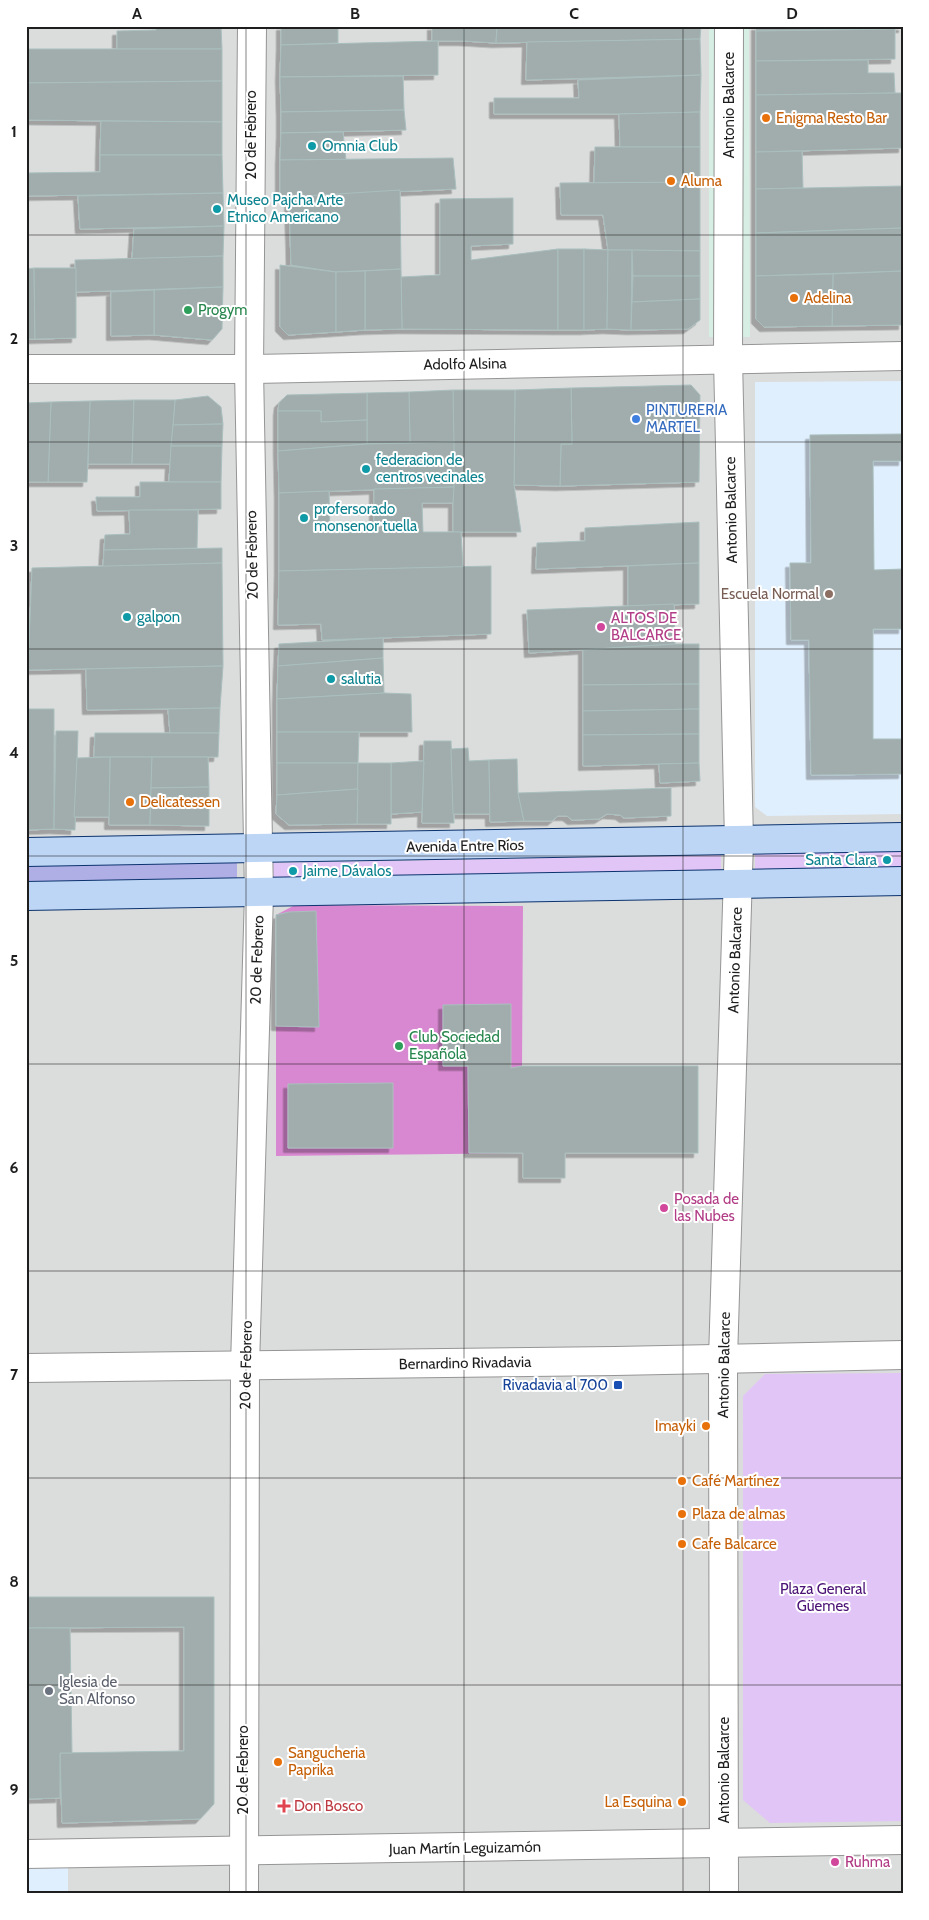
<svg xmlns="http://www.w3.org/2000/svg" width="929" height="1920" font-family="Cabin,sans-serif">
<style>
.residential{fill:#dbdcdc}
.commercial{fill:#d6eee3}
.education{fill:#e0effd}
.grass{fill:#afaee5}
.park{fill:#e1c5f6}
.pitch{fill:#d888d0}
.building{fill:#a1adac;stroke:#a9bfbe;filter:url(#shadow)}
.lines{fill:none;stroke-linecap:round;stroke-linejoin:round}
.minor-casing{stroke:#959595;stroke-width:30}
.secondary-casing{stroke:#0c336e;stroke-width:30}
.minor{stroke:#fff;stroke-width:28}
.secondary{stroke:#bdd6f5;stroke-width:28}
.grid{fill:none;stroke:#1e1e1e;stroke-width:1;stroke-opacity:0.55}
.food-dot{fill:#e8710a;stroke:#fff;stroke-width:2}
.culture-dot{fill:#0f9aa8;stroke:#fff;stroke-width:2}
.leisure-dot{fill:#2e9e5b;stroke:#fff;stroke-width:2}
.shop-dot{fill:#3f7fe0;stroke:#fff;stroke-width:2}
.education-dot{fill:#8d6e63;stroke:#fff;stroke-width:2}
.hotel-dot{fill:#d1479c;stroke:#fff;stroke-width:2}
.transit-dot{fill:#1a4fb4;stroke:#fff;stroke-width:2}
.worship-dot{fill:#6b7280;stroke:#fff;stroke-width:2}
.health-dot{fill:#e0444e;stroke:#fff;stroke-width:2}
.labels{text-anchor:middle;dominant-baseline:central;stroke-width:4;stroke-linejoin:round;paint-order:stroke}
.street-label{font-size:15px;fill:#1e1e1e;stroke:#fff}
.food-label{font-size:15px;fill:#c56008;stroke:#fff;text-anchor:start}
.culture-label{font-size:15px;fill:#0d838f;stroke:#fff;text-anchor:start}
.leisure-label{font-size:15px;fill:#27864d;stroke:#fff;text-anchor:start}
.shop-label{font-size:15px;fill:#366cbe;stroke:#fff;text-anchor:start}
.education-label{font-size:15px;fill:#785e54;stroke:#fff;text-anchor:end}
.hotel-label{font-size:15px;fill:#b23c85;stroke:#fff;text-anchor:start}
.transit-label{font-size:15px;fill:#164399;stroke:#fff;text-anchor:end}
.park-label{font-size:15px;fill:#4c1376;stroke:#fff}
.worship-label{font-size:15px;fill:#5b616d;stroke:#fff;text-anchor:start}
.health-label{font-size:15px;fill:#be3a42;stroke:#fff;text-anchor:start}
.neatline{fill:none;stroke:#1e1e1e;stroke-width:2}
.grid-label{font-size:16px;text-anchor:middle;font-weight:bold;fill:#1e1e1e}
</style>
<defs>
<filter id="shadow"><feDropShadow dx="-4.5" dy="4.5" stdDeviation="0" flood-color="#0004"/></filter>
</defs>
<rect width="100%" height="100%" fill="#e5edef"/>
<rect class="residential" x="26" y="26" width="877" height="1868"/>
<polygon class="commercial" points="709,26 749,26 750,337 709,337"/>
<g class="education">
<polygon points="903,381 903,814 767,816 755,807 755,382"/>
<polygon points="68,1866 68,1894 26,1894 26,1868"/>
</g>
<polygon class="grass" points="237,862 237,881 26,884 26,866"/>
<g class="park">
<polygon points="903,851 903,869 755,872 755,853"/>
<polygon points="721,855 721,873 272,881 271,863"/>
<polygon points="903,1373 903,1821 770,1823 743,1800 743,1396 765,1374"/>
</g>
<polygon class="pitch" points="295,905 523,906 522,1066 698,1066 698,1153 565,1153 565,1178 523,1178 523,1153 276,1156 276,915"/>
<g class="building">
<polygon points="156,26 221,26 222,49 117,49 117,31 156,30"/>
<polygon points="281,26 338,26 338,43 281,45"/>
<rect x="432" y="26" width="32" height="15"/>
<polygon points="464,26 497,26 496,43 464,41"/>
<polygon points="497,26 701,26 700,39 496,43"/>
<polygon points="756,26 903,26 903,28 756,31"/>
<polygon points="895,29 895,59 756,61 756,31"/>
<polygon points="700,39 701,75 526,80 527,42"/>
<polygon points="438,41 438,75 280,77 281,45"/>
<polygon points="26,49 222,49 222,81 26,83"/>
<polygon points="868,60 868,73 894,73 895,93 756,95 756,61"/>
<polygon points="701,75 700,112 619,114 494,114 494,98 579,98 578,80"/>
<polygon points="403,76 404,110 281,112 280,77"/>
<polygon points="222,81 222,122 26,120 26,83"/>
<polygon points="895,93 903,93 903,148 756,152 756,95"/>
<polygon points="404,110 406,130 281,133 281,112"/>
<polygon points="700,112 700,147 620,147 619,114"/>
<polygon points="101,121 222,122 222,155 100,155"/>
<polygon points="343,132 346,160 280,160 281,133"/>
<polygon points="595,147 700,147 700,182 594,183"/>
<polygon points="802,151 803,188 756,189 756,152"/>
<polygon points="100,155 222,155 223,193 26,196 26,173 100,172"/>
<polygon points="453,158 456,189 280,197 280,160"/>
<polygon points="700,182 700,251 608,250 603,215 561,215 560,183"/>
<polygon points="903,186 903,228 756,233 756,189"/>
<polygon points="400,190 401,269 336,272 291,265 289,197"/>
<polygon points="223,193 224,226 80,229 78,196"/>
<polygon points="513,198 513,244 471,246 471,260 558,249 558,330 402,329 401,277 440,275 440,199"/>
<polygon points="224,226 223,256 132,259 134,229"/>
<polygon points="903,228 903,271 756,276 756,233"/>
<rect x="558" y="249" width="26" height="81"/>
<polygon points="584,249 608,250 607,329 584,330"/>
<polygon points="608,250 632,250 631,330 607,329"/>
<polygon points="632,250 700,251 700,276 633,276"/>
<polygon points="223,256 223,287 76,292 75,260"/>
<polygon points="280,265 336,272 336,332 288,335 280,327"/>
<polygon points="34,268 35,339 26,339 26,269"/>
<polygon points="34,268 76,268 76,338 35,339"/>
<polygon points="401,269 402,329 365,330 365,271"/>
<polygon points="365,271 365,330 336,332 336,272"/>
<polygon points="903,271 903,325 832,326 833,274"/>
<polygon points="833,274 832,326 764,327 756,319 756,276"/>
<polygon points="633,276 700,276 700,299 632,302"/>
<polygon points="223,287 222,329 212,340 154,335 154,290"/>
<polygon points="154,290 154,335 111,336 111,292"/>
<polygon points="700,299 700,320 688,329 631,330 632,302"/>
<polygon points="691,385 700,395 699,482 560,486 561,444 572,444 571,388"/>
<polygon points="571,388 572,444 561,444 560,486 514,485 515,390"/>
<polygon points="453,390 515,390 514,485 521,532 453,532"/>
<polygon points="453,390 454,442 410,443 409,392"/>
<polygon points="409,392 410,443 367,444 367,393"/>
<polygon points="367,393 367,420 321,422 321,411 278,411 279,403 287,395"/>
<polygon points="208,396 221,407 223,424 173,425 175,400"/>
<polygon points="134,400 132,464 88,464 90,401"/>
<polygon points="134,400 175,400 170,464 132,464"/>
<polygon points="90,401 87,482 48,482 51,402"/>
<polygon points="51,402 48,482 26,482 26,403"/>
<polygon points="278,411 321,411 321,422 367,420 367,444 278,451"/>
<polygon points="223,424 222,446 171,446 173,425"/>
<polygon points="903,434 903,461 873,461 874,570 903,569 903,629 873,629 873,739 903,739 903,774 811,775 809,640 791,640 790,563 811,563 810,435"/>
<polygon points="454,442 454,487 279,493 278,451 367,444"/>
<polygon points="171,446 222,446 221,482 169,482"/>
<polygon points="140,482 221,482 221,509 97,511 96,497 140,497"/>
<polygon points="454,487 453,503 422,503 423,532 461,532 463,567 279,571 279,493 329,491 330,533 374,532 374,489"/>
<polygon points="129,510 198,510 197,548 104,550 105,535 130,534"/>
<polygon points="699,522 699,563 536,569 537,543 585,541 585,528"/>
<polygon points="222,548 222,563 103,567 104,550"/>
<polygon points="222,563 223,666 28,670 32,568"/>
<polygon points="699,563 699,604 628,606 628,566"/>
<polygon points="491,566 491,634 322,640 321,624 278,625 279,571"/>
<polygon points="674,604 675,644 529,653 527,610"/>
<polygon points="383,638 383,658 278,666 279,644"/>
<polygon points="675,644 699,644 699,684 583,685 583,650"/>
<polygon points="383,658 384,693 277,699 278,666"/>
<polygon points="223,666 220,708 87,710 86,669"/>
<polygon points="699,684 699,709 583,711 583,685"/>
<polygon points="384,693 411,694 412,732 277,732 277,699"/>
<polygon points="220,708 219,733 170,733 168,709"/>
<polygon points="26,709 54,709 54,829 26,830"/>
<polygon points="699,709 699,734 583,735 583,711"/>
<polygon points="56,731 78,731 75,830 54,829"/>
<polygon points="277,732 359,732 358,763 277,763"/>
<polygon points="95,733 219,733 218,757 94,757"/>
<polygon points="699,734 699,763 583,766 583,735"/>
<polygon points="424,741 451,741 454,823 422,823"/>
<polygon points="468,748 469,761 489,760 490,814 453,814 451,749"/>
<polygon points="110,757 152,757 150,825 109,825"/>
<polygon points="110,757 109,817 74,817 77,758"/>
<polygon points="152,757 208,757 209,787 151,788"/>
<polygon points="517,759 518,793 524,821 490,822 489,760"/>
<polygon points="424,761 422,812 391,814 391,763"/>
<polygon points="277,763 358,763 358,789 277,795"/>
<polygon points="358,763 391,763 391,824 357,824"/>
<polygon points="699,763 700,781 660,783 659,764"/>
<polygon points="209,787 209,826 150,825 151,788"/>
<polygon points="671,788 671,816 624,818 620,815 607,814 599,819 572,820 567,816 558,816 552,821 524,821 518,793"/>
<polygon points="358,789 357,824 289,825 276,814 277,795"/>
<polygon points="316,911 319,1027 276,1026 276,915 289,912"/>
<polygon points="511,1004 511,1068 522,1066 698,1066 698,1153 565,1153 565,1178 523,1178 523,1153 469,1153 468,1066 443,1066 443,1005"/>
<polygon points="393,1083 393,1148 288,1148 288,1084"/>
<polygon points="26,1597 214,1597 214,1804 200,1819 62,1823 60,1753 184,1751 184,1627 26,1628"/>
<polygon points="26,1628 70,1628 72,1753 60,1753 60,1798 26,1799"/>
</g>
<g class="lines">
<defs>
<g id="minor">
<polyline points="26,369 249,369 903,356"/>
<polyline points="26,1368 615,1361 903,1355"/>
<polyline points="26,1854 903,1840"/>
<polyline points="244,1894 245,1366 259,894 249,369 252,26"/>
<polyline points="724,1894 723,1359 739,841 728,359 729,26"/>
</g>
<g id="secondary">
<polyline points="26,852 903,837"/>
<polyline points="26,896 903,881"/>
</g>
</defs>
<use href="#minor" class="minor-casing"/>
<use href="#secondary" class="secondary-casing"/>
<use href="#minor" class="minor"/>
<use href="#secondary" class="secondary"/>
</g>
<path class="grid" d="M246 26V1894M464 26V1894M683 26V1894M26 235H903M26 442H903M26 649H903M26 856H903M26 1064H903M26 1271H903M26 1478H903M26 1685H903"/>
<g class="food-dot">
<circle cx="766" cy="118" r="5"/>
<circle cx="671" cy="181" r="5"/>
<circle cx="794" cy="298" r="5"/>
<circle cx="130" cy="802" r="5"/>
<circle cx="706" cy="1426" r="5"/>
<circle cx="682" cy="1481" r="5"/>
<circle cx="682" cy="1514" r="5"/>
<circle cx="682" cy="1544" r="5"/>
<circle cx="278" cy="1762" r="5"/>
<circle cx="682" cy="1802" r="5"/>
</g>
<g class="culture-dot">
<circle cx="312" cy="146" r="5"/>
<circle cx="217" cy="209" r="5"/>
<circle cx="366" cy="469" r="5"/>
<circle cx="304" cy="518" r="5"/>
<circle cx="127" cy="617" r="5"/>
<circle cx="331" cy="679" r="5"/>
<circle cx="887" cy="860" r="5"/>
<circle cx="293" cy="871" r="5"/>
</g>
<g class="leisure-dot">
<circle cx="188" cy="310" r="5"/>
<circle cx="399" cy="1046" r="5"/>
</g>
<circle class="shop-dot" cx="636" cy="419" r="5"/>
<circle class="education-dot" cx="829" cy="594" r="5"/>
<g class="hotel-dot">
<circle cx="601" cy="627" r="5"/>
<circle cx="664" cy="1208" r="5"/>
<circle cx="835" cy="1862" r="5"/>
</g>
<rect class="transit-dot" x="613" y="1380" width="10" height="10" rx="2.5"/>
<circle class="worship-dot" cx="49" cy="1691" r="5"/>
<path class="health-dot" d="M281.5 1798.5h5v5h5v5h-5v5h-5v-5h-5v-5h5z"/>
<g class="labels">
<g class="street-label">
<text transform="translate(729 105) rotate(-90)">Antonio Balcarce</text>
<text transform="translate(251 135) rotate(-90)">20 de Febrero</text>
<text transform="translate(465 364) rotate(-1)">Adolfo Alsina</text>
<text transform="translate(731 510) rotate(-91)">Antonio Balcarce</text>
<text transform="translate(252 555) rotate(-91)">20 de Febrero</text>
<text transform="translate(465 846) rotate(-1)">Avenida Entre Ríos</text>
<text transform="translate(257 960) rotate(-88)">20 de Febrero</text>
<text transform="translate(735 960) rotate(-88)">Antonio Balcarce</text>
<text transform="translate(465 1363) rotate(-1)">Bernardino Rivadavia</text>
<text transform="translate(246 1365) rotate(-89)">20 de Febrero</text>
<text transform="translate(724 1365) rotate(-89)">Antonio Balcarce</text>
<text transform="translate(243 1770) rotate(-90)">20 de Febrero</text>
<text transform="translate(724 1770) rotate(-90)">Antonio Balcarce</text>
<text transform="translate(465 1848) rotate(-1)">Juan Martín Leguizamón</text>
</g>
<g class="food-label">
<text x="776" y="118">Enigma Resto Bar</text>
<text x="681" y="181">Aluma</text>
<text x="804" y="298">Adelina</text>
<text x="140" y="802">Delicatessen</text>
<text x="696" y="1426" text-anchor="end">Imayki</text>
<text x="692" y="1481">Café Martínez</text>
<text x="692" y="1514">Plaza de almas</text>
<text x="692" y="1544">Cafe Balcarce</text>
<text x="288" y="1753">Sangucheria<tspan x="288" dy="17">Paprika</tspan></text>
<text x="672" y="1802" text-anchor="end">La Esquina</text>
</g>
<g class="culture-label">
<text x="322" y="146">Omnia Club</text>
<text x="227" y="200">Museo Pajcha Arte<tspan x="227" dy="17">Etnico Americano</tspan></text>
<text x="376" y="460">federacion de<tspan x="376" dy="17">centros vecinales</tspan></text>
<text x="314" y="509">profersorado<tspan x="314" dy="17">monsenor tuella</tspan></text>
<text x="137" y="617">galpon</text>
<text x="341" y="679">salutia</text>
<text x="877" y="860" text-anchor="end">Santa Clara</text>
<text x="303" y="871">Jaime Dávalos</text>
</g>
<g class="leisure-label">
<text x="198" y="310">Progym</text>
<text x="409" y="1037">Club Sociedad<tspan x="409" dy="17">Española</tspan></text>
</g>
<g class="shop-label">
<text x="646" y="410">PINTURERIA<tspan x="646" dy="17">MARTEL</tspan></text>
</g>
<g class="education-label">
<text x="819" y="594">Escuela Normal</text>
</g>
<g class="hotel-label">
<text x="611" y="618">ALTOS DE<tspan x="611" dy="17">BALCARCE</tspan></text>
<text x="674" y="1199">Posada de<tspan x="674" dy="17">las Nubes</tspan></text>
<text x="845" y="1862">Ruhma</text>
</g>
<g class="transit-label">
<text x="608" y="1385">Rivadavia al 700</text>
</g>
<g class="park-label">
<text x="823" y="1589">Plaza General<tspan x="823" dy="17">Güemes</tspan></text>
</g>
<g class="worship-label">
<text x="59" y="1682">Iglesia de<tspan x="59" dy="17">San Alfonso</tspan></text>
</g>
<g class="health-label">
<text x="294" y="1806">Don Bosco</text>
</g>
</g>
<rect width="929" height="1920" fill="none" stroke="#ffffff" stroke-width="55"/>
<rect x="28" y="28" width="874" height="1864" class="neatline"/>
<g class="grid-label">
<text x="137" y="19">A</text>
<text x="355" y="19">B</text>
<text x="574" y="19">C</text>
<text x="792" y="19">D</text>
<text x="14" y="137">1</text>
<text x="14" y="344">2</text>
<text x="14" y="551">3</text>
<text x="14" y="758">4</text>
<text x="14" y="966">5</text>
<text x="14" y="1173">6</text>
<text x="14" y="1380">7</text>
<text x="14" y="1587">8</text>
<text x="14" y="1795">9</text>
</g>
</svg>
